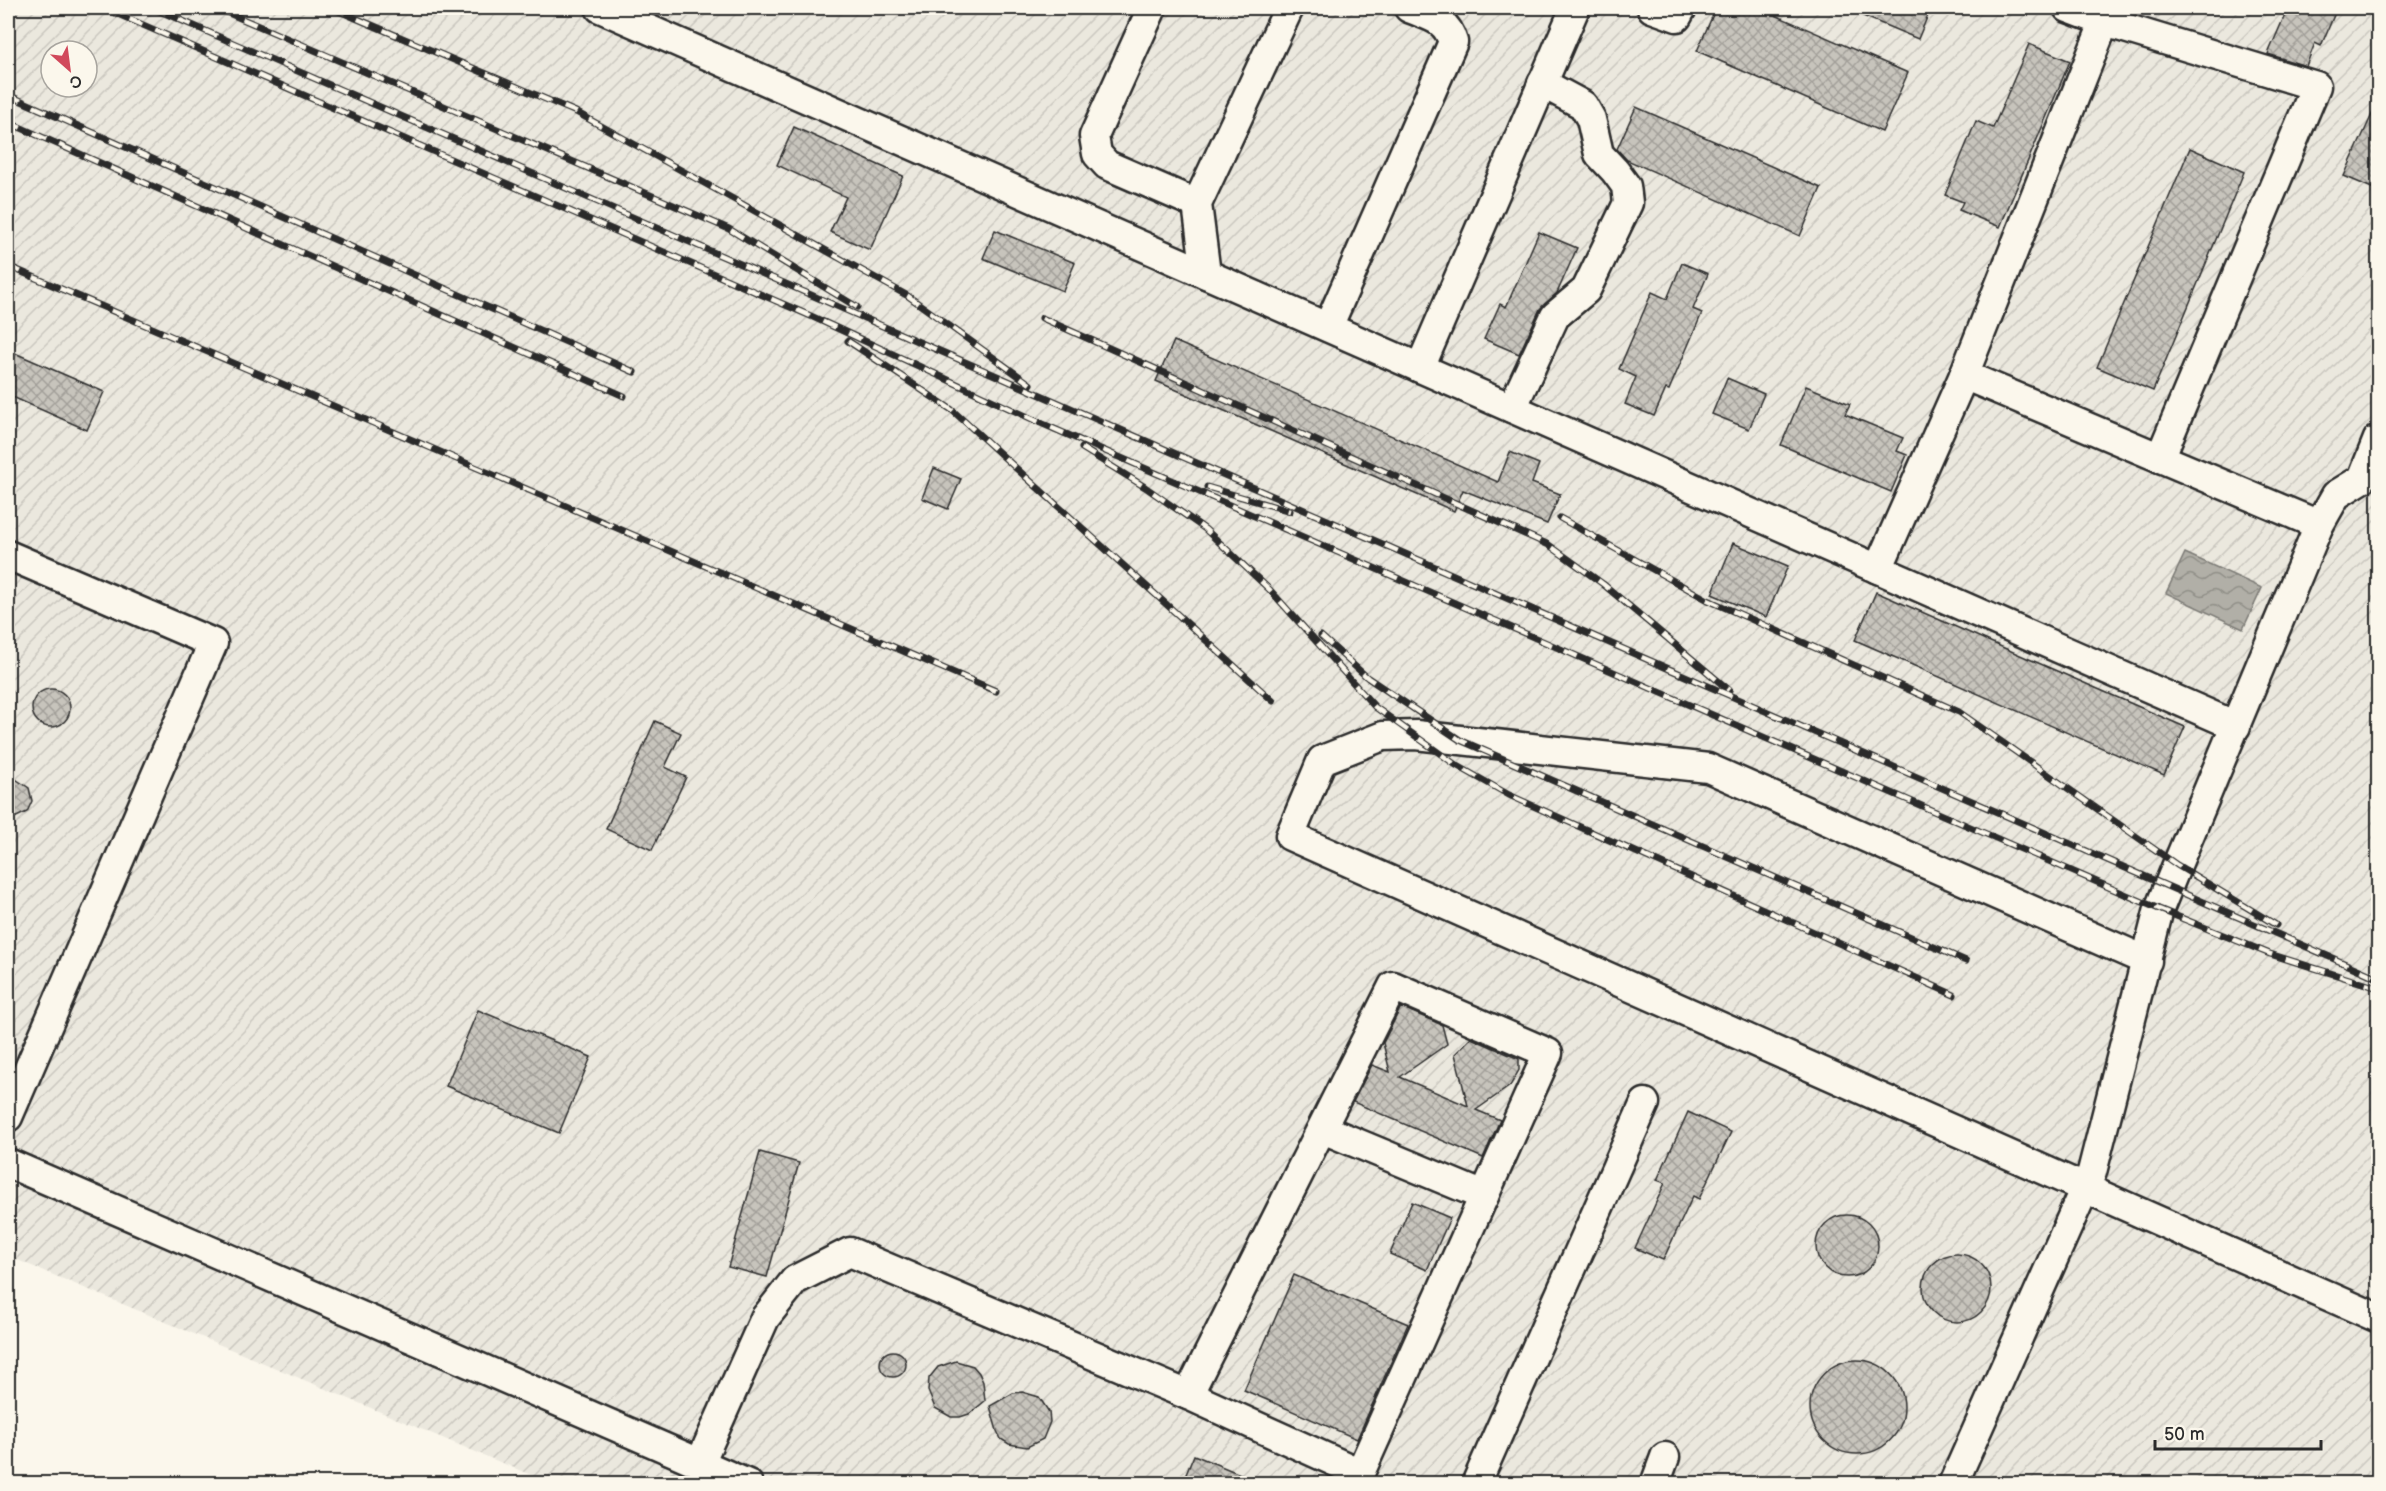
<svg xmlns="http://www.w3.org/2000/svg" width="2386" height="1491" font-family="'Balsamiq Sans',sans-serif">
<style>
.industrial{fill:url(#industrial-furrows);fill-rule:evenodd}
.water{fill:url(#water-waves);stroke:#7b7a75;stroke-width:1.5}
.building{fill:url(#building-cross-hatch);stroke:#2b2b2b;stroke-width:1.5}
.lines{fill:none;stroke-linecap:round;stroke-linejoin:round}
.minor-casing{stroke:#2b2b2b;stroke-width:33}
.minor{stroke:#fbf7ec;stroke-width:28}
.rail-casing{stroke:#2b2b2b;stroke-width:7}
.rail{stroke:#fbf7ec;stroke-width:4.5;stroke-dasharray:14;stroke-linecap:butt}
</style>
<defs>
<pattern id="industrial-furrows" width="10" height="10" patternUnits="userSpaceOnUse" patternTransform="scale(1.5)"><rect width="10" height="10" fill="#ebe8de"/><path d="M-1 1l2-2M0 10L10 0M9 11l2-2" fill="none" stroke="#cac7bf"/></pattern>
<pattern id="water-waves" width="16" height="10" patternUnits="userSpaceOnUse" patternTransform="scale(1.5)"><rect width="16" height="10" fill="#b1afa7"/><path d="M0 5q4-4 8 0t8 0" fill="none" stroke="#908f88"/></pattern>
<pattern id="building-cross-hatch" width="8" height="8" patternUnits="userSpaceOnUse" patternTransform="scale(1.5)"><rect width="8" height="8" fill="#c7c4bc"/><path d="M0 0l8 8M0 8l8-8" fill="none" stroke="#a29f99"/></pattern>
</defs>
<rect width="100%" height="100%" fill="#fbf7ec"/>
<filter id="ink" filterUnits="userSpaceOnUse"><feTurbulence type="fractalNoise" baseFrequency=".0167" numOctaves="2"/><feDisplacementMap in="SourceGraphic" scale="12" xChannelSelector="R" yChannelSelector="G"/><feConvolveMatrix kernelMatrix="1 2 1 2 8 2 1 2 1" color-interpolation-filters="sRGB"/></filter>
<g filter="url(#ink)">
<path class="industrial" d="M8 8H2378V1483H550L8 1256ZM51 51H87V87H51Z"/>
<polygon class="water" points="2185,553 2262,588 2243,629 2166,593"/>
<g class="building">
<polygon points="1716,8 1759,8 1908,73 1882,132 1697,51"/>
<polygon points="1844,8 1931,8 1918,39"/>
<polygon points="2288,8 2337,8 2321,46 2315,43 2306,66 2268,54"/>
<polygon points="2029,44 2070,61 2000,227 1959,210 1963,202 1945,195 1976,121 1993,128"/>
<polygon points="2379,99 2379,191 2344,176"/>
<polygon points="1636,107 1821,188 1800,236 1627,160 1617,149"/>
<polygon points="794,127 903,176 870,250 830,232 846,197 777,165"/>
<polygon points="2190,148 2244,172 2153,391 2097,367"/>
<polygon points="995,230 1075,263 1063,291 983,258"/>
<polygon points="1539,232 1577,248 1557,293 1540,309 1519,354 1484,339 1500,304 1506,307"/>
<polygon points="1682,263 1708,274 1693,309 1702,313 1669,390 1666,389 1654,416 1625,404 1636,377 1619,369 1652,292 1667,299"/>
<polygon points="1174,341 1498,482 1510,452 1539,464 1532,483 1560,494 1547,524 1463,490 1454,511 1156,381"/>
<polygon points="8,350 104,392 87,430 8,395"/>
<polygon points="1727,378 1764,394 1749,429 1712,414"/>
<polygon points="1806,386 1850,404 1845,414 1903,438 1897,451 1907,455 1891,492 1781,445"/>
<polygon points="934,468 961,479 948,509 922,498"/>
<polygon points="1733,543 1788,566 1766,617 1712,594"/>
<polygon points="1876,592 2185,727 2164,775 1855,640"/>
<circle cx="51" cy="708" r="19"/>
<polygon points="655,721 681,733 665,767 686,777 652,850 606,829"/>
<polygon points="8,774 29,788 32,801 27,812 8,821"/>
<polygon points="1401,1007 1442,1025 1447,1044 1400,1077 1468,1106 1455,1054 1471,1038 1519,1059 1519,1070 1510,1086 1476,1110 1500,1120 1483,1158 1353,1102 1372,1065 1390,1072 1383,1043"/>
<polygon points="478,1010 591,1057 559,1133 446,1086"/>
<polygon points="1688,1112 1731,1132 1699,1199 1693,1196 1663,1260 1635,1248 1665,1183 1657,1180"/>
<polygon points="760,1152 799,1163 767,1277 728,1267"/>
<polygon points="1412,1202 1450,1218 1427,1270 1390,1254"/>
<circle cx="1847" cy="1246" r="31"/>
<circle cx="1957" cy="1288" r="34"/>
<polygon points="1294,1275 1408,1324 1357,1439 1244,1390"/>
<circle cx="893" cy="1364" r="13"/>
<circle cx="1857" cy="1407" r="47"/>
<polygon points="956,1361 973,1366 979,1373 983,1382 985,1401 969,1414 960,1417 951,1417 935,1408 928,1391 929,1378 938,1367"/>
<polygon points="1022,1392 1039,1397 1049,1412 1050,1422 1043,1439 1027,1447 1009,1444 1001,1439 997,1431 990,1406 1013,1393"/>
<polygon points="1194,1455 1262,1483 1262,1484 1182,1484"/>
</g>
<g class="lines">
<defs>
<g id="minor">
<polyline points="600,8 2236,726"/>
<polyline points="1152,8 1094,136 1097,154 1107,165 1197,204"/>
<polyline points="1652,8 1677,17 1682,8"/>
<polyline points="2068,8 2105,22 2316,86 2160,458"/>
<polyline points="1206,274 1197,204 1289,8"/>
<path d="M1328 327 1453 42C1446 18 1430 17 1409 8"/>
<polyline points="1420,368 1575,8"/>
<polyline points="1964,375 2110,8"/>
<polyline points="1512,408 1555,316 1586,290 1628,203 1626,186 1615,171 1599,154 1591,119 1583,105 1542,83"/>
<polyline points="8,555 213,643 8,1117"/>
<polyline points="1878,569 1964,375 2319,525"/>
<polyline points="2147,961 1708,768 1416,735 1383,736 1322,760 1290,836 2378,1318"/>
<polyline points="1323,1129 1484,1196"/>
<polyline points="8,1163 748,1484"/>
<polyline points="700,1463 765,1318 795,1280 850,1252 1188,1395"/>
<polyline points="1355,1484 1360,1473 1548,1053 1393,986 1188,1395 1360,1473"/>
<polyline points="1476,1484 1645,1103"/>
<polyline points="1655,1484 1665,1457"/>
<polyline points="1953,1484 2092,1172 2159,909 2177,865 2319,525 2336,495 2362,479 2378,439"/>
</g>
</defs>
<use href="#minor" class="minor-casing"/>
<use href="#minor" class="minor"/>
<defs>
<g id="rail">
<polyline points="104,8 813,317 1043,424 2159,909 2270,954 2378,988"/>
<polyline points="153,8 2378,978"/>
<polyline points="217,8 729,229 857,307"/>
<polyline points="332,8 576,112 908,296 1030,384"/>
<polyline points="8,95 634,372"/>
<polyline points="8,122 624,396"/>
<polyline points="8,266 996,691"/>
<polyline points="1042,318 1549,545 1603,584 1729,690"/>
<polyline points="848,341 952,410 1273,701"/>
<polyline points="1082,448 1145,487 1205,529 1270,590 1375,707 1456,765 1509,795 1954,995"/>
<polyline points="1207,487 1290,511"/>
<polyline points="1560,518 1708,600 1959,712 2177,865 2276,925"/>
<polyline points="1321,636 1368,678 1460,740 1966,961"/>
</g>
</defs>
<use href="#rail" class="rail-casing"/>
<use href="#rail" class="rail"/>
</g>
</g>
<rect width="2386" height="1491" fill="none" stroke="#fbf7ec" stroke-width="30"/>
<rect x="15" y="15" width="2356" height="1461" fill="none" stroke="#2b2b2b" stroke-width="2" filter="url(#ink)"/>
<g transform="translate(69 69) rotate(152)"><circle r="28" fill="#fbf7ec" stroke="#a8a59f" stroke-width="1.5"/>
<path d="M0-4.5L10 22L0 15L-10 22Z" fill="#d1495b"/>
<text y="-9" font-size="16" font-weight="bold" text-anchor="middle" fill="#2b2b2b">С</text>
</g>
<path d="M2155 1440v9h166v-9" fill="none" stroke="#2b2b2b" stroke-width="3"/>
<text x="2164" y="1440" font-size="18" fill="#2b2b2b" stroke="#fbf7ec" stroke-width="4.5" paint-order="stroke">50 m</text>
</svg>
